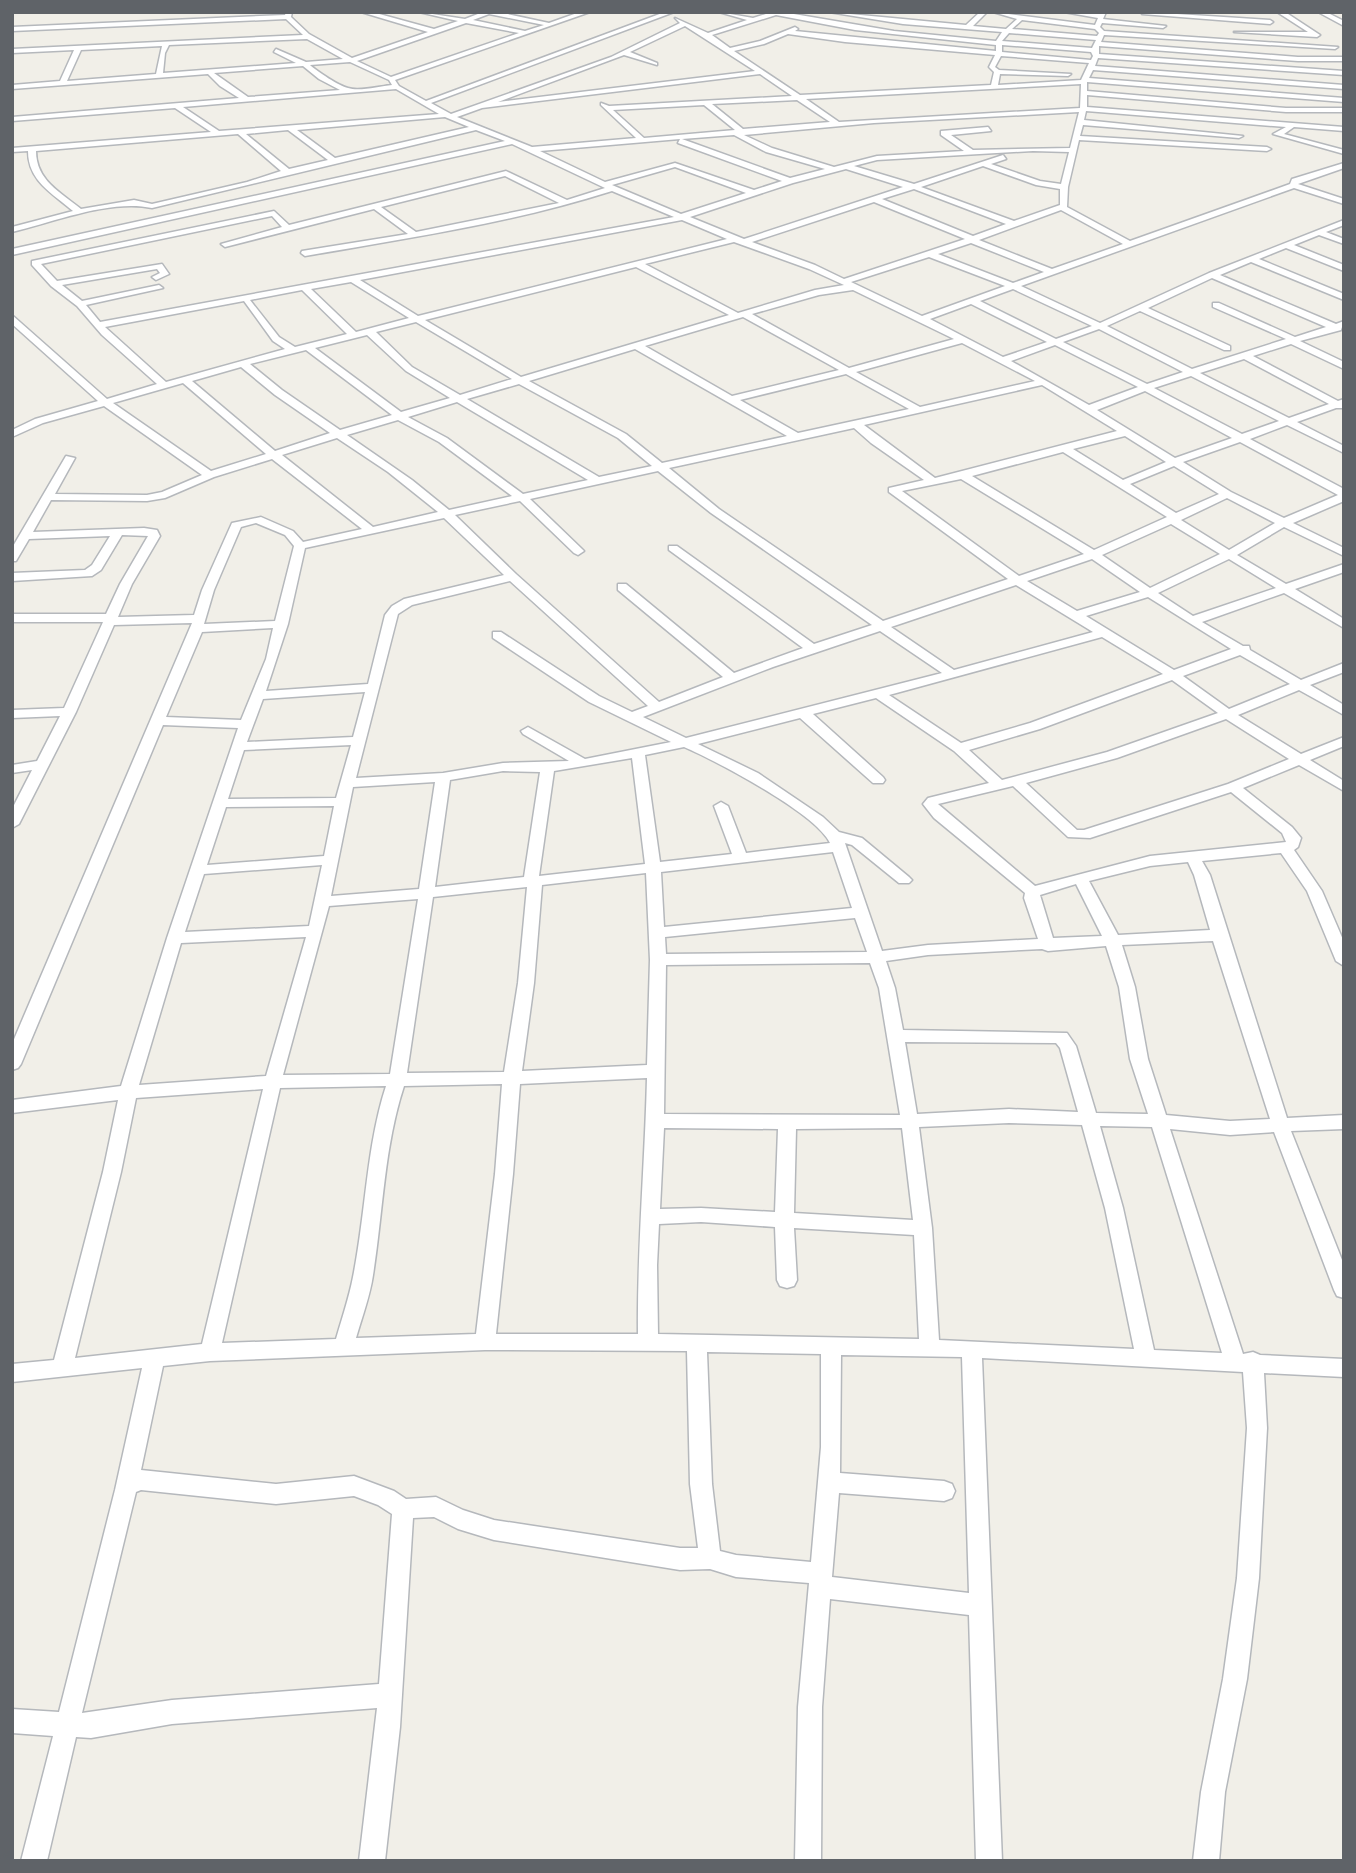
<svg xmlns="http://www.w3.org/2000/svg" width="1356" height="1873" viewBox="0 0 1356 1873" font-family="Inter,sans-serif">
<rect width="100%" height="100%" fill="#f1efe8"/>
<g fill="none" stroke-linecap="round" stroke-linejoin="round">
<!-- minor casing -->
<g stroke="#b5b8bc" stroke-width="3">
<path id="minor" d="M286 12H292L291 17 309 34 352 58 428 32 361 12H372L434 29 458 21 419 12 465 19 483 12H498L549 23 580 12H590L395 80 399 86 426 101 665 12H674L431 103 451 114 611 57 680 23 675 18 708 33 747 20 719 12 753 18 772 12H782L894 31 996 41 1002 32 903 24 829 12 966 25 980 12H987L973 26 1006 29 1017 19 993 12 1095 25 1098 18 1064 12H1106L1103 19 1166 26 1163 28 1102 23 1100 27 1104 31 1338 47 1335 49 1104 35 1101 42 1298 57H1344V61H1298L1099 46V54L1344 71V75L1098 58 1095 66 1344 85V89L1093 70 1089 78 1344 98V102L1087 82V91L1286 108H1344V112H1286L1087 95V107L1344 127V131L1294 127 1284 134 1344 150V154L1273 134 1286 127 1086 111 1084 120 1243 136 1239 138 1083 125 1080 136 1267 147 1271 149 1267 151 1079 140 1068 187 1067 207 1130 241 1290 184 1292 179 1344 163V168L1298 184 1344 199V204L1294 188 1021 286 1100 323 1209 273 1344 220V225L1326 232 1344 239V244L1319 235 1294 245 1344 265V271L1286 248 1259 259 1344 294V300L1251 262 1220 275 1336 324 1344 321 1341 330 1300 341 1344 362V369L1291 344 1253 356 1338 401 1344 399V408H1336L1297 422 1344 446V453L1287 425 1250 439 1344 489V501L1293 523 1344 548V556L1284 527 1237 555 1286 584 1344 564V572L1295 589 1344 619V628L1284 593 1202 622 1243 646H1249L1250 650 1301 680 1344 663V672L1310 685 1344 705V715L1299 690 1238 715 1301 754 1344 737V746L1310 760 1344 781V791L1299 765 1243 788 1292 827 1301 838 1298 847 1294 850 1322 891 1344 942V966L1336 961 1307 891 1281 853 1202 861 1210 875 1287 1118 1344 1115V1129L1291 1131 1344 1265V1298L1337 1296 1334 1290 1274 1132 1230 1135 1170 1129 1243 1354 1253 1352 1260 1355 1344 1359V1377L1264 1373 1267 1428 1259 1578 1247 1679 1225 1792 1219 1861H1193L1201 1792 1223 1679 1237 1578 1247 1428 1243 1372 982 1358 1002 1861H976L969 1615 830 1599 822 1707 821 1861H795L798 1707 809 1583 736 1577 710 1569 680 1570 494 1540 458 1529 434 1517 413 1518 400 1727 385 1861H359L377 1708 172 1724 91 1738 76 1737 47 1861H21L53 1736 12 1733V1709L59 1712 115 1490 142 1368 12 1382V1364L54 1360 103 1172 118 1100 12 1113V1100L121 1086 167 938 238 728 163 725 21 1064 18 1068 12 1070V1044L192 623 114 625 76 712 19 824 12 828V809L32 770 12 773V765L37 761 60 716 12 718V710L64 708 103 622H12V614H106L120 584 148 536 122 535 101 570 92 576 12 581V573L85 570 92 565 110 536 29 539 16 561H12V548L66 456 75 458 55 494 147 495 162 492 202 475 104 406 43 423 12 437V430L35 419 98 401 12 324V315L107 399 157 384 102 335 77 306 51 286 32 265V261L274 211 289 225 506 171 567 200 605 188 512 144 12 255V249L505 141 476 130 152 208C110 199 54 222 12 232V227L73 211C52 193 28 181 28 151L12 152V148L211 132 175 108 12 121V117L239 98 220 86 208 74 12 89V85L60 81 74 50 12 53V49L303 35 286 19 12 31V27L285 15ZM489 14 544 25 525 31 473 20ZM776 15 855 30 996 45V51L795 31 798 29 795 27 760 41 730 48 712 35ZM1022 20 1095 29 1099 33 1097 36 1012 29ZM466 23 519 33 391 77 357 61ZM685 26 755 71 498 102 624 55 657 65V63L630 52ZM1009 33 1096 40 1092 48 1002 41ZM788 34 845 42 995 55 989 67 994 72 991 85 800 95 734 51 764 44ZM307 39 343 59 306 62 276 49 274 52 296 63 163 73 165 53 169 45ZM1002 45 1091 52 1093 56 1091 60 1002 52ZM162 46 156 74 67 81 81 50ZM1001 56 1089 63 1081 80 998 85 1000 74 1068 76 1071 74 999 70 995 67ZM350 62 389 80 392 85C380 86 359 92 348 88 339 86 318 72 310 65ZM303 66 319 79 340 90 248 97 214 73ZM760 74 792 96 609 106 601 103V105L636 138 532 147 457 117 482 108ZM1081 84 1080 108 839 122 806 99ZM396 89 439 114 219 131 183 107ZM797 100 830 122 743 129 712 104ZM704 105 735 130 644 138 613 110ZM1079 112 1070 148 973 150 951 135 991 131 988 127 941 131V135L964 151 877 156 834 167 772 148 744 135 874 123ZM445 117 469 127 335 158 297 130ZM288 130 328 160 289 169 246 134ZM238 134 281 171 247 182 152 204 134 200 81 209C60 192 36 180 36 151ZM734 135 766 152 825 169 790 178 682 139ZM680 139 678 143 782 181 754 190 675 163 605 182 540 151ZM1033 151 1069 152 1061 184 1040 181 991 164 1006 159 1003 155 914 184 854 166 877 160ZM983 166 1036 185 1060 189V205L1014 221 921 187ZM675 167 746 193 681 214 612 185ZM846 169 903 187 744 239 690 217 793 183ZM505 176 559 203 416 232 381 207ZM914 189 1006 224 973 236 882 199ZM612 191 674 217 100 322 86 305 163 288 159 285 82 301 62 285 157 269 160 273 152 277 156 280 169 274 162 264 57 281 41 264 272 216 282 227 221 244 225 247 374 209 408 234 302 251 301 253 305 256C408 238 512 223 612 191ZM874 202 965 239 844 279 815 265 752 242ZM1061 210 1123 244 1052 269 979 240ZM682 220 727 239 418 316 360 280ZM734 242 809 269 844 285 815 290 738 313 645 264ZM971 243 1044 272 1013 283 938 254ZM929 257 1005 286 922 316 851 282ZM636 267 729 315 521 377 425 320ZM1212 278 1326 327 1295 337 1219 303H1213V307L1286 339 1192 369 1107 326 1140 311 1224 350H1230V346L1148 308ZM351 282 409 318 356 332 311 289ZM1013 289 1092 326 1056 339 980 301ZM302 290 347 334 295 347 279 337 250 300ZM853 290 954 339 849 368 752 314 819 295ZM244 301 273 341 285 349 166 382 105 327ZM971 304 1047 342 1003 357 930 319ZM743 317 839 370 732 396 645 346ZM416 322 512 379 460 395 412 367 376 332ZM1099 329 1183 372 1147 384 1063 342ZM367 335 406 371 450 398 401 412 315 348ZM962 343 1035 381 920 407 856 372ZM1055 345 1138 387 1089 405 1011 361ZM635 349 787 436 662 463 626 434 529 381ZM306 350 392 415 340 430 282 390 250 364ZM1244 359 1329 404 1289 418 1200 373ZM241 367 275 395 330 433 275 451 192 381ZM846 374 909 409 798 433 740 400ZM1191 376 1279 421 1242 434 1154 388ZM183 383 266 454 211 471 113 403ZM519 384 618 438 652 466 599 477 467 399ZM1042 385 1117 431 935 478 864 425ZM1145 391 1232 438 1175 458 1097 410ZM457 402 588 480 523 494 447 438 408 417ZM398 420 439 442 512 496 449 510 412 480 347 435ZM854 428 871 443 924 480 889 488V492L1008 579 883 621 719 509 669 468ZM1125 436 1166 462 1123 480 1073 449ZM337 438 388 472 438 512 373 527 282 455ZM1240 442 1338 495 1284 518 1231 492 1183 462ZM1063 452 1167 517 1094 550 972 476ZM272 459 362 529 303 542 293 531 261 517 232 523 202 590 194 615 118 617 132 584 160 536 157 530 144 528 33 532 51 500 147 501 165 498 214 477ZM1174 466 1219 494 1176 513 1130 484ZM658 471 711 513 872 625 814 644 677 546H669V550L803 648 734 673 626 584H618V590L723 677 659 702 516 574 455 515 520 501 574 553 578 555 584 551 582 549 530 499ZM961 479 1084 554 1019 576 902 491ZM1227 498 1275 523 1229 550 1181 520ZM444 518 504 575 404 599 392 606 385 615 368 684 266 691 288 624 305 548ZM256 523 285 535 294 546 275 621 204 624 214 590 241 527ZM1171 524 1220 554 1150 588 1102 555ZM1092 559 1140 592 1077 611 1027 581ZM1229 559 1276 588 1193 616 1158 593ZM510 581 648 706 632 712 599 696 501 632H493V638L589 702 671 742 585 759 528 727 521 731 523 734 569 761 503 763 443 773 356 778 398 614 412 605ZM1016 585 1093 632 954 670 891 627ZM1148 597 1231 649 1174 670 1086 616ZM273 628 266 659 241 720 166 717 202 632ZM880 631 942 673 686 738 643 717 773 667ZM1102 637 1163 674 1030 723 961 743 889 695ZM1240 655 1290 684 1229 709 1183 676ZM1172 680 1218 713 1107 752 1002 780 969 750 1040 729ZM365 692 353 737 247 742 263 699ZM876 698 954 751 989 783 928 798 923 804 934 818 1025 893 1024 898 1038 939 928 945 882 951 845 843 852 845 899 883H909L912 880 909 877 862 838 839 832 823 817 758 773 698 744 800 718 873 783H883L885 780 883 777 813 714ZM1226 719 1289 759 1228 784 1084 830H1077L1026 783 1117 758ZM351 745 336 798 228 799 244 750ZM684 747C716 761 816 813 830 843L746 853 728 806 721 802 714 806 732 854 660 862 645 755ZM632 758 645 864 539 876 554 771ZM503 771 540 772 524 877 435 887 450 780ZM435 782 419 889 331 896 353 787ZM1013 786 1068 837 1090 838 1231 792 1282 833 1286 842 1150 856 1035 886 938 804ZM334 806 324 856 207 865 226 807ZM833 852 852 908 664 927 661 872ZM1188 862 1194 875 1210 930 1118 935 1089 881 1150 866ZM322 865 309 926 185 932 204 874ZM646 873 650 960 647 1065 522 1071 534 983 542 885ZM1076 884 1102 936 1053 938 1040 895ZM527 887 518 983 504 1072 407 1073 433 897ZM418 899 390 1074 283 1075 329 906ZM855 918 867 952 666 954 665 937ZM306 937 266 1076 139 1085 181 943ZM1213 941 1270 1119 1230 1121 1166 1115 1148 1059 1135 987 1122 945ZM1106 946 1119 987 1130 1059 1148 1114 1096 1113 1076 1046 1067 1033 903 1030 895 988 886 961 928 955 1042 949 1048 951ZM870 963 879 988 900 1115 664 1114 666 965ZM905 1042 1056 1043 1060 1048 1078 1112 1009 1109 917 1114ZM647 1078C645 1163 637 1248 638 1334H496L513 1174 520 1084ZM502 1084 495 1174 476 1334 356 1338C362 1317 370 1296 373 1275 383 1212 384 1147 404 1086ZM386 1086C366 1148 366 1213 353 1277 349 1298 342 1318 336 1339L222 1343 280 1088ZM263 1089 202 1344 75 1358 121 1172 136 1098ZM1009 1123 1082 1125 1105 1208 1134 1349 939 1340 932 1228 919 1127ZM1100 1126 1152 1127 1222 1353 1154 1350 1123 1208ZM664 1128 778 1129 775 1212 701 1208 660 1209ZM902 1128 913 1220 794 1213 796 1129ZM701 1222 775 1227 777 1280 780 1286 787 1288 794 1286 797 1280 794 1228 914 1235 919 1339 658 1334 657 1265 659 1224ZM485 1350 687 1351 690 1484 698 1548H680L494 1520 463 1510 436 1497 406 1499 394 1491 354 1476 276 1484 141 1470 163 1366 210 1361ZM707 1352 821 1354V1447L811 1562 736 1555 720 1551 712 1484ZM841 1355 962 1357 969 1593 832 1577 839 1493 944 1501 952 1498 955 1491 952 1484 944 1481 840 1473ZM141 1490 276 1504 354 1496 378 1505 392 1514 379 1684 172 1700 82 1713 136 1492Z
M1146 12 1270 20 1273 22 1270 24 1142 14Z
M1277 12H1285L1320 35 1317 37 1234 32H1308Z
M1318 12H1326L1344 21V26Z"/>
</g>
<!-- minor -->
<use href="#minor" fill="#fff" fill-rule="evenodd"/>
</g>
<!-- border -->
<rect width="1356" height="1873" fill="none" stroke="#5f6368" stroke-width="28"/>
</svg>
